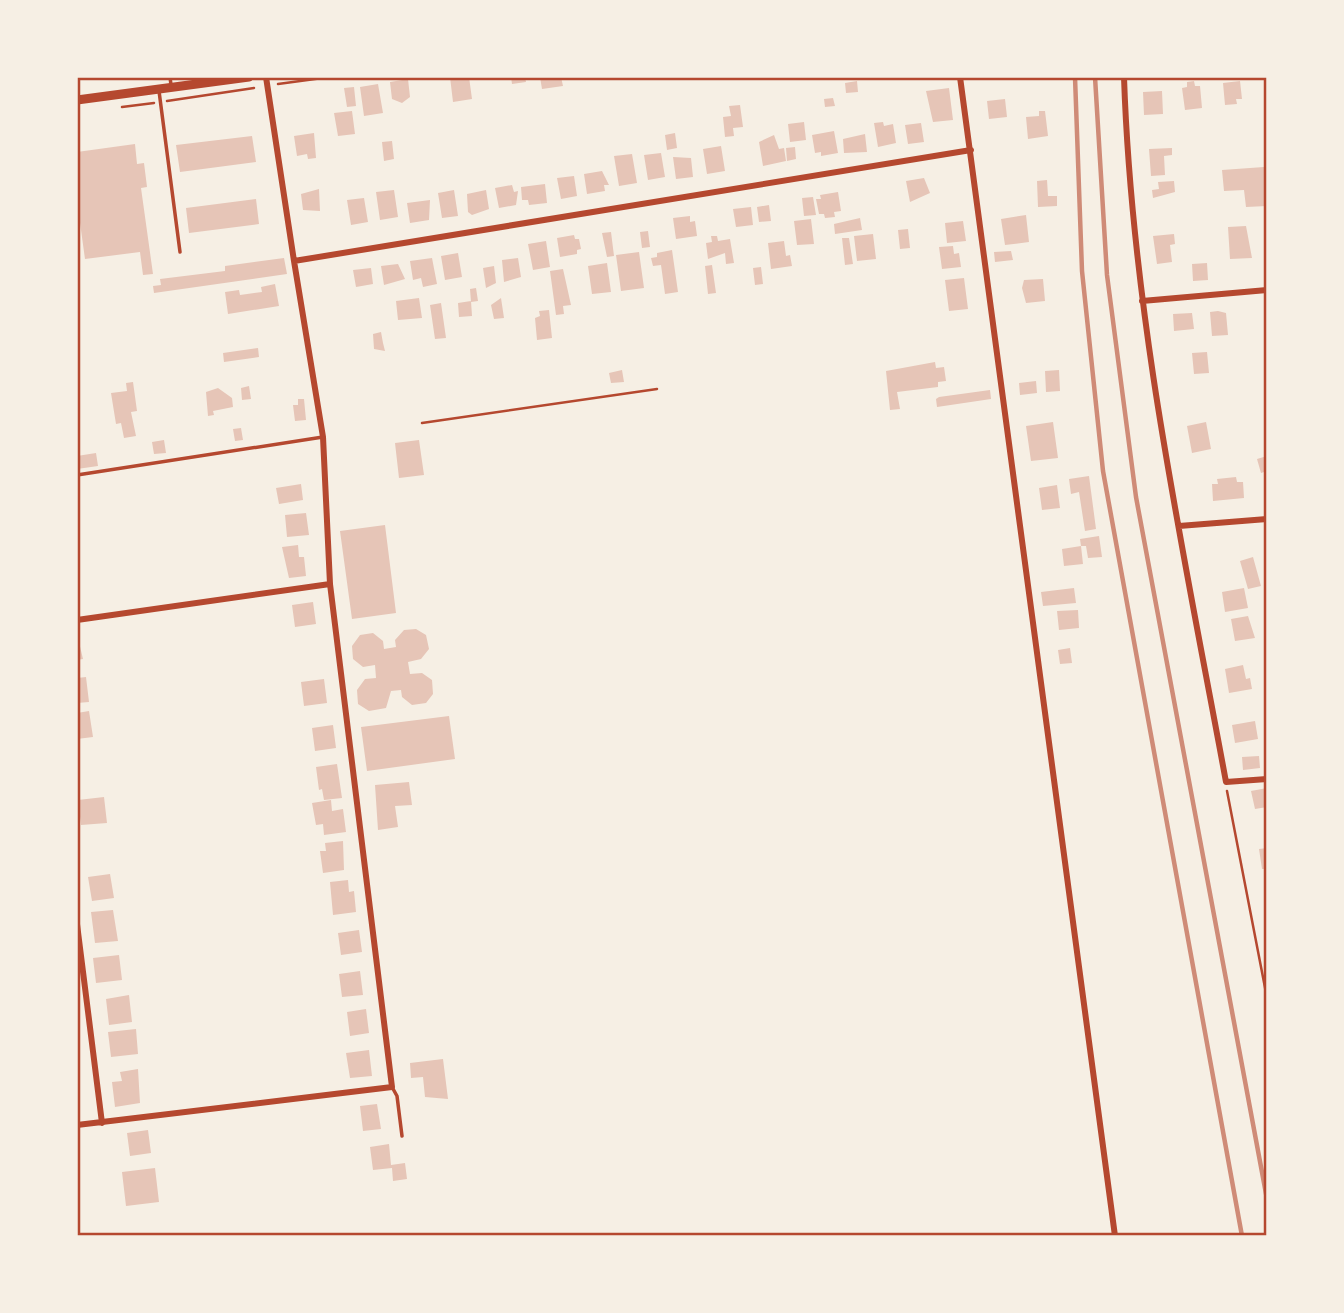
<svg xmlns="http://www.w3.org/2000/svg" width="1344" height="1313" viewBox="0 0 1344 1313" font-family="Mulish,sans-serif">
<rect width="100%" height="100%" fill="#f6efe4"/>
<!-- building -->
<path fill="#e6c5b7" d="M450 77H469L472 99 453 102Z
M511 77H525L526 82 512 84Z
M540 77H561L563 86 542 89Z
M408 79 410 97 402 103 392 99 390 82Z
M857 81 858 92 846 93 845 83Z
M1194 81 1195 86H1200L1202 108 1185 110 1182 88 1187 87V82Z
M1240 81 1242 99H1236L1237 104 1225 105 1223 83Z
M378 84 383 113 364 116 360 87Z
M354 87 356 106 347 107 344 88Z
M949 88 953 120 933 122 926 91Z
M1162 91 1163 114 1144 115 1143 92Z
M833 98 835 106 825 107 824 99Z
M1005 99 1007 117 989 119 987 101Z
M740 105 743 127 733 128 734 136 725 137 723 117 731 116 729 106Z
M352 111 355 134 338 136 334 113Z
M1039 111H1045L1048 136 1028 139 1026 117 1039 116Z
M804 122 806 140 790 142 788 124Z
M883 122 884 126 893 124 896 143 878 147 874 123Z
M921 123 924 142 908 144 905 125Z
M834 131 838 153 821 156V152L815 153 812 135Z
M314 133 316 158 308 159 307 154 297 156 294 136Z
M675 133 677 148 667 150 665 135Z
M865 134 867 152 844 153 843 139Z
M774 135 779 149 784 148 786 161 763 166 759 142Z
M252 136 256 162 180 172 176 145Z
M392 141 394 159 384 161 382 142Z
M135 144 137 164 144 163 147 187 141 188 153 274 143 275 140 252 85 259 77 201V152Z
M721 146 725 171 707 174 703 149Z
M795 147 796 159 787 161 786 148Z
M1172 148V155L1164 156 1165 175 1151 176 1149 149Z
M661 153 665 177 648 180 644 155Z
M632 154 637 183 619 186 614 156Z
M673 157 691 158 693 177 676 179Z
M1264 167 1267 206 1246 207 1244 190 1224 191 1222 170Z
M602 171 609 185H604L605 191 587 194 584 174Z
M574 176 577 196 561 199 557 178Z
M924 178 930 193 910 202 906 181Z
M1047 180 1048 196H1057V206L1038 207 1037 181Z
M1174 181 1175 192 1153 198 1152 190 1159 189 1158 182Z
M545 184 547 203 529 205 528 200H522L521 187Z
M512 185 514 192 518 191 516 205 499 208 495 188Z
M319 189 320 211 303 210 301 194Z
M394 190 398 217 380 220 376 192Z
M454 190 458 216 442 218 438 193Z
M486 190 489 209 472 215 468 212 467 194Z
M838 192 841 211 834 212 835 217 825 218 824 214H819L816 199H821L820 195Z
M813 197 816 215 804 216 802 198Z
M364 198 368 222 351 225 347 200Z
M256 199 259 224 189 233 186 208Z
M430 200 429 220 410 223 407 203Z
M769 205 771 221 759 222 757 207Z
M751 207 753 225 736 227 733 209Z
M1026 215 1029 242 1005 245 1001 219Z
M690 216V222L695 221 697 236 676 239 673 218Z
M860 218 862 230 835 234 834 224Z
M811 219 814 244 797 245 794 221Z
M963 221 966 241 947 243 945 223Z
M1246 226 1252 258 1230 259 1228 227Z
M908 229 910 248 900 249 898 230Z
M648 231 650 247 642 248 640 232Z
M611 232 614 256 607 257 602 233Z
M873 234 876 259 857 261 854 236Z
M1174 234 1175 244 1170 245 1172 262 1157 264 1153 236Z
M574 235 575 239H579L581 249 577 250V254L560 257 557 238Z
M711 236H717L718 241 730 239 734 263 726 264 725 253 708 259 706 243 712 242Z
M842 238H849L853 264 845 265Z
M546 241 550 267 533 270 528 244Z
M784 241 786 256 790 255 792 266 771 269 768 243Z
M953 246 954 254 959 253 961 267 942 269 939 247Z
M672 250 678 292 665 294 661 265 653 266 651 258 657 257V253Z
M1011 251 1013 260 995 262 994 252Z
M639 252 644 288 621 291 616 255Z
M458 253 462 277 445 280 441 256Z
M284 258 287 274 154 293 153 286 161 285 160 279 225 271V266Z
M432 258 437 284 423 287 421 278 413 280 410 261Z
M518 258 521 277 504 282 502 260Z
M607 263 611 292 592 294 588 266Z
M1207 263 1208 280 1193 281 1192 264Z
M398 264 405 279 384 285 381 266Z
M712 265 716 293 708 294 705 266Z
M494 266 496 283 486 288 483 268Z
M761 267 763 284 755 285 753 268Z
M371 268 373 284 356 287 353 270Z
M563 269 571 305 563 306 564 314 556 315 550 271Z
M964 278 968 309 949 311 945 280Z
M1043 279 1045 301 1026 303 1022 288 1024 280Z
M275 284 279 306 228 314 225 292 239 290 240 295 262 292 261 287Z
M476 288 478 301 471 302 470 289Z
M419 298 422 318 398 320 396 301Z
M501 298 504 318 494 319 491 305Z
M471 301 472 316 459 317 458 303Z
M441 303 446 338 435 339 430 305Z
M549 310 552 338 537 340 535 318 540 316 539 311Z
M1218 311 1226 313 1228 335 1212 336 1210 312Z
M1192 313 1194 329 1174 331 1173 314Z
M381 332 383 343 385 351 374 349 373 334Z
M258 348 259 357 224 362 223 353Z
M1207 352 1209 373 1194 374 1192 353Z
M935 362 936 368 944 367 946 381 938 382V387L897 392 900 409 890 410 886 371Z
M622 370 624 382 611 383 609 373Z
M1059 370 1060 391 1046 392 1045 371Z
M1036 381 1037 393 1020 395 1019 383Z
M133 382 137 411 131 412 136 436 124 438 121 423 116 424 111 393 127 391 126 383Z
M249 386 251 399 242 400 241 388Z
M218 388 232 398 233 407 213 411 214 415 208 416 206 392Z
M990 390 991 399 937 407 936 399 939 397Z
M298 399H304L306 420 295 421 293 405H298Z
M1053 422 1058 458 1031 461 1026 426Z
M1206 422 1211 449 1192 453 1187 426Z
M241 428 243 440 235 441 233 429Z
M164 440 166 453 154 454 152 442Z
M419 440 424 475 399 478 395 443Z
M96 453 98 466 77 469V456Z
M1267 456V471L1261 473 1257 459Z
M1089 476 1096 529 1085 531 1079 492 1071 494 1069 479Z
M1236 477 1237 482H1243L1244 498 1213 501 1212 484H1218L1217 479Z
M301 484 303 500 279 504 276 488Z
M1057 485 1060 508 1042 510 1039 488Z
M306 513 309 535 287 537 285 515Z
M385 525 396 613 352 619 340 531Z
M1099 536 1102 557 1088 558 1086 546H1081L1083 564 1064 566 1062 549 1081 546 1080 539Z
M298 545 299 557H304L306 576 289 578 282 547Z
M1253 557 1261 586 1248 589 1240 561Z
M1074 588 1076 603 1043 606 1041 592Z
M1244 588 1248 608 1225 612 1222 592Z
M313 602 316 624 295 627 292 605Z
M1078 610 1079 628 1059 630 1057 611Z
M1248 616 1255 638 1235 641 1231 619Z
M416 629 426 635 429 649 421 659 408 662 410 674 422 673 432 680 433 694 426 703 412 705 402 697 401 690 391 691 386 708 369 711 358 704 357 690 365 679 376 678 375 665 363 667 353 659 352 646 360 635 373 633 383 641 384 649 396 647 395 640 404 630Z
M77 634 83 659 77 660Z
M1070 648 1072 663 1060 664 1058 650Z
M1243 665 1246 679 1250 678 1252 689 1229 693 1225 669Z
M86 677 89 702 77 703V678Z
M324 679 327 703 304 706 301 682Z
M89 711 93 737 77 739V713Z
M449 716 455 759 367 771 361 727Z
M1255 721 1258 739 1235 743 1232 725Z
M333 725 336 748 315 751 312 728Z
M1259 756 1260 768 1243 770 1242 757Z
M337 764 342 798 324 800 322 789 319 790 316 767Z
M409 782 412 805 395 806 398 827 378 830 375 785Z
M1267 788V807L1255 809 1251 791Z
M104 797 107 823 81 825 78 800Z
M331 800 332 811 343 809 346 832 324 835 323 824 316 825 312 803Z
M343 841 344 870 323 873 320 851H326L325 843Z
M1267 848V869H1262L1259 849Z
M110 874 114 898 92 901 88 877Z
M348 880 349 892 354 891 356 912 333 915 330 882Z
M113 910 118 941 95 943 91 912Z
M359 930 362 952 341 955 338 933Z
M119 955 122 980 96 983 93 958Z
M360 971 363 995 342 997 339 974Z
M129 995 132 1022 109 1025 106 999Z
M366 1009 369 1033 350 1036 347 1012Z
M136 1029 138 1054 111 1057 108 1032Z
M369 1050 372 1076 350 1078 346 1053Z
M443 1059 448 1099 425 1097 423 1077 411 1078 410 1063Z
M138 1069 140 1103 115 1107 112 1082 122 1081 120 1072Z
M377 1104 381 1129 363 1131 360 1106Z
M148 1130 151 1153 130 1156 127 1133Z
M389 1144 391 1165 405 1163 407 1179 393 1181 392 1168 373 1170 370 1147Z
M155 1168 159 1202 126 1206 122 1172Z"/>
<g fill="none" stroke-linecap="round" stroke-linejoin="round">
<!-- path -->
<path stroke="#b5482f" stroke-width="2.5" d="M278 84 330 77
M167 101 254 88
M122 107 154 103
M422 423 657 389
M1227 791 1267 998"/>
<!-- service -->
<path stroke="#b5482f" stroke-width="3.5" d="M170 77 171 85
M159 91 180 252
M77 475 323 437
M392 1087 397 1096 402 1136"/>
<!-- minor -->
<path stroke="#b5482f" stroke-width="6" d="M266 77 294 261 971 150
M960 77 1115 1236
M1124 77C1132 315 1183 549 1226 782L1267 779
M1142 301 1267 290
M1179 526 1267 519
M77 620 330 584
M77 924 102 1123
M77 1125 392 1087 330 584 323 437 294 261"/>
<!-- secondary -->
<path stroke="#b5482f" stroke-width="9" d="M77 100 249 77"/>
<!-- rail -->
<path stroke="#cf8b77" stroke-width="4.5" d="M1075 77 1082 271 1103 471 1242 1236
M1095 77 1107 275 1136 497 1267 1199"/>
</g>
<!-- border -->
<rect width="1344" height="1313" fill="none" stroke="#f6efe4" stroke-width="158"/>
<rect x="79" y="79" width="1186" height="1155" fill="none" stroke="#b5482f" stroke-width="2.5"/>
</svg>
